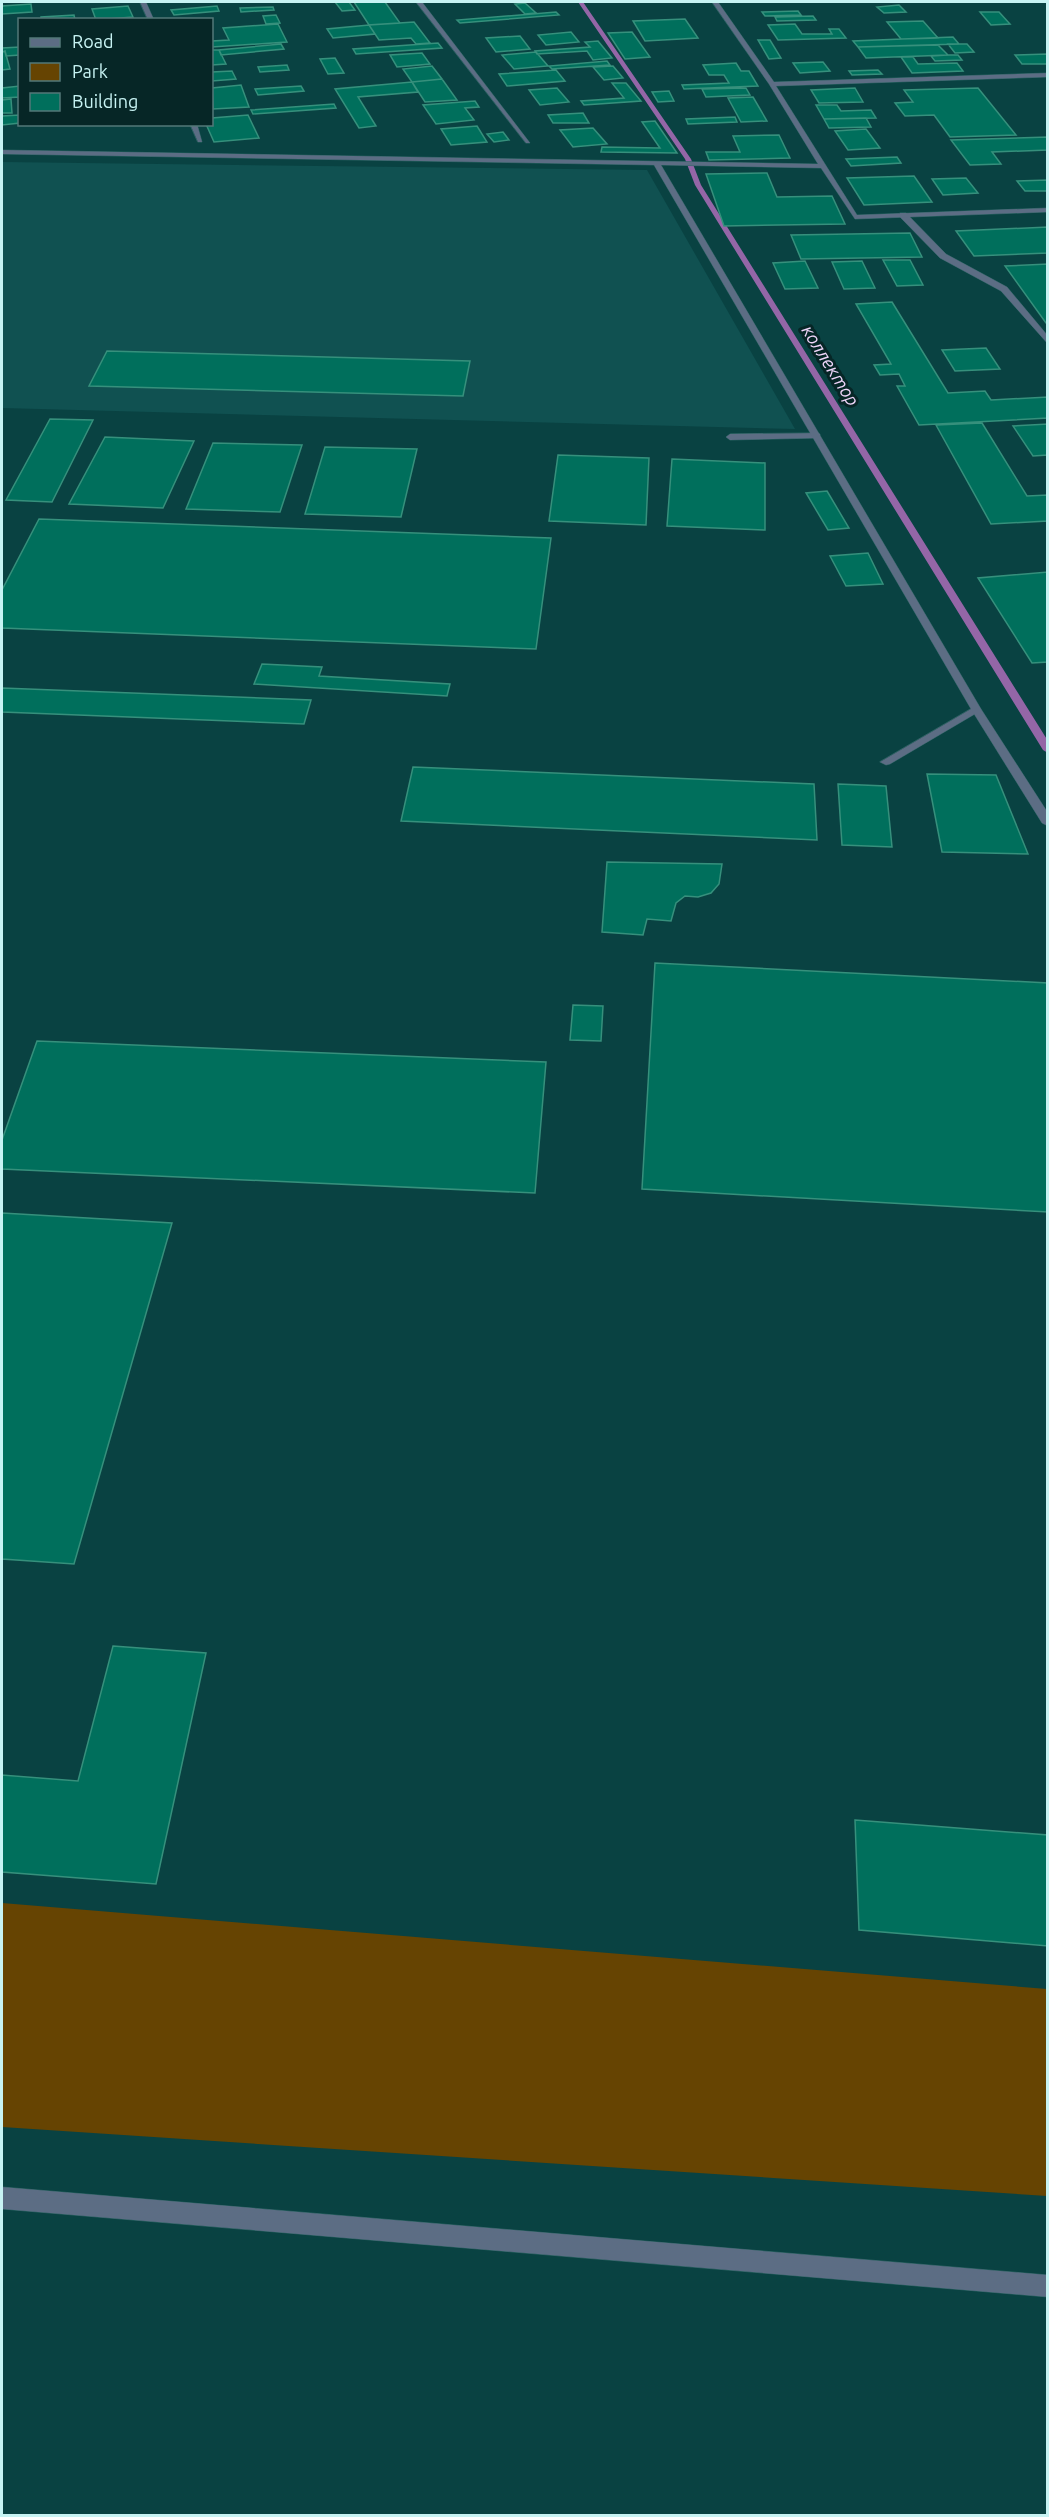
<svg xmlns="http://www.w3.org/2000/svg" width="1049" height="2517" viewBox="0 0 1049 2517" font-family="Ubuntu,sans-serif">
<rect width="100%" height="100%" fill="#094242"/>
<!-- built -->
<path fill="#105151" d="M2 162 647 170 795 429 2 408Z"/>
<!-- green -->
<path fill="#664402" d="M2 1903 1047 1989V2196L2 2127Z"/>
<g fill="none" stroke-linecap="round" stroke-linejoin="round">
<!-- stream -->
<path fill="#9466a7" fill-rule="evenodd" d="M578 2H583L691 159 701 185 1048 741V753L1043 750 695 185 685 159Z"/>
</g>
<!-- building -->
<path fill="#006f5c" stroke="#36907c" stroke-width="1.5" d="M335 2H349L355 10 342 11Z
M354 2H385L400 23 369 25Z
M525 3 536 13 525 14 515 4Z
M31 4 32 12 2 14V6Z
M899 5 906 12 884 13 877 7Z
M128 6 133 17 96 20 92 9Z
M217 6 219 11 174 15 171 10Z
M273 7 274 10 241 12 240 8Z
M798 11 801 15 765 16 762 12Z
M556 12 559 15 460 23 457 20Z
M980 12H999L1010 24 991 25Z
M74 15 75 20H41V17Z
M276 15 280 23 266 24 263 16Z
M813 16 816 20 777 21 775 17Z
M685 19 698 38 645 41 633 21Z
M923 21 938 38 901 39 887 22Z
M414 22 430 43 416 44 411 38 379 40 369 25Z
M278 24 287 42 212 47V41L229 40 223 28Z
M795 24 802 34H832L829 29H839L846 38 778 40 768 25Z
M369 25 375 34 333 38 327 29Z
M571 32 579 42 546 45 538 35Z
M632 32 650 57 625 59 608 33Z
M520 36 530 49 496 52 486 38Z
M953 37 959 44 858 47 853 41Z
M758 40H770L781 58 769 59Z
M598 41 612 58 593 60 587 51 537 54 535 51 590 47 585 42Z
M438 43 442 48 356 54 353 49Z
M281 44 284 49 221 55 219 50Z
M948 44H967L974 52 955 53Z
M938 45 948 55 866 58 858 47Z
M20 47V55L6 56 5 51 2 52V48Z
M212 50H219L226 64 212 65Z
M5 51 10 69 2 70V52Z
M536 52 548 66 514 69 502 55Z
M422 53 430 64 397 67 390 55Z
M1047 54 1048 64H1022L1015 55Z
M948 55H958L962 60 935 61 931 56Z
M901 57H913L918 64 957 63 963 71 912 73Z
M335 58 344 73 328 74 320 59Z
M607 61 610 65 552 69 549 66Z
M823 62 830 71 800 73 793 63Z
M736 63 741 71H749L758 86 684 89 682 85 729 83 724 75H709L703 65Z
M287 65 289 70 260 72 258 67Z
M432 66 442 79 412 82 403 69Z
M613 66 623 78 604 80 593 67Z
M556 70 565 81 507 86 499 74Z
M878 70 882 74 852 75 849 71Z
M232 71 236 79 212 81V72Z
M442 79 457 100 425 102 412 82Z
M412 82 418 92 358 97 376 126 359 128 335 89Z
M612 83H626L641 101 584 105 581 101 624 98Z
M241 85 249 107 213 109 212 88Z
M20 86V97L2 98V88Z
M301 86 304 91 258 95 255 89Z
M557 88 569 102 540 105 529 90Z
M746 88 750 95 706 97 702 89Z
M855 88 863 102 819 103 811 90Z
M978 88 1016 135 950 137 934 115 905 116 895 103 913 102 904 90Z
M669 91 674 101 658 102 652 92Z
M753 97 767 121 741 122 728 98Z
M11 99 12 113H2V100Z
M475 101 479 107 465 108 474 120 436 124 423 105Z
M334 104 336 108 253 114 251 110Z
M816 105H837L841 111 871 110 876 118 824 119Z
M583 113 589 123H553L548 115Z
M20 115V123L2 125V116Z
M248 115 259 138 214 142 206 124H212V118Z
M735 117 737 122 688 124 686 119Z
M866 118 871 127 829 128 824 119Z
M655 121 677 153 601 152 602 147 660 148 642 122Z
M477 126 487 142 451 145 441 129Z
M593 128 607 144 573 147 560 130Z
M866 129 880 148 848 150 835 131Z
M503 132 509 140 494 142 487 134Z
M779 135 790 158 709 160 706 152H740L733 136Z
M1048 137V150L992 152 1001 164 970 165 951 140Z
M897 157 901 163 851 166 846 159Z
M767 173 777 197 832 196 845 224 724 226 706 174Z
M914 176 932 202 864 205 847 178Z
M966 178 978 193 943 195 932 179Z
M1048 180V191H1025L1017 181Z
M1048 227V253L974 256 956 231Z
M910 233 922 257 801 259 791 235Z
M883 260H910L923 285 897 286Z
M805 261 818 288 785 289 773 263Z
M862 261 875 288 844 289 832 262Z
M1048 264V323H1046L1005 266Z
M892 302 948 393 985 391 991 400 1048 397V418L919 425 897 386H905L899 374 880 375 874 365 891 364 856 304Z
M986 348 1000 369 955 371 942 350Z
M107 351 470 361 463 396 89 386Z
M50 419 93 420 52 502 6 500Z
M982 423 1027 496 1048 495V521L991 524 936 425Z
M1048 424V455L1033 456 1013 426Z
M105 437 194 441 163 508 69 504Z
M213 443 302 445 280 512 186 509Z
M325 447 417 449 401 517 305 514Z
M558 455 649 458 646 525 549 521Z
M672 459 765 463V530L667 526Z
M827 491 849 528 828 530 806 493Z
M39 519 551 538 536 649 2 628V590Z
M868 553 883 584 846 586 830 556Z
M1048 572V662L1032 663 978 578Z
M262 664 322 667 319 676 450 684 447 696 254 684Z
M2 688 311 700 304 724 2 712Z
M413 767 814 784 817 840 401 821Z
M927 774 996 775 1028 854 942 852Z
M838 784 886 786 892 847 842 845Z
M607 862 722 864 719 884 711 893 698 897 685 896 676 903 671 921 647 919 643 935 602 932Z
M655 963 1048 983V1212L642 1189Z
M573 1005 603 1006 601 1041 570 1040Z
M37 1041 546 1062 535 1193 2 1169V1140Z
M2 1213 172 1223 74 1564 2 1559Z
M113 1646 206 1653 156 1884 2 1872V1775L78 1781Z
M855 1820 1048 1835V1946L859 1930Z"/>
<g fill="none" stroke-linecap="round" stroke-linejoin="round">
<!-- service casing -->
<g stroke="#2b6262" stroke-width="1">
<path id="service" d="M900 213H906L946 254 1007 287 1048 336V344L1001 291 940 258 900 217Z
M817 433 820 434V438L730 440 726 437 730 434Z
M976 706 981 709 980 711 890 764 886 765 880 762Z"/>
</g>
<!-- minor casing -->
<g stroke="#2b6262" stroke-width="1">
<path id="minor" d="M140 2H146L154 20H148Z
M416 2H422L530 143H526Z
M712 2H718L774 82 1048 73V77L776 86 857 215 1048 208V212L855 219 821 168 661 165 981 709 1048 813V826L1042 823 971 709 654 165 2 154V150L818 164 769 84Z
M190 124H197L202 142H198Z
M2 2187 1048 2275V2297L2 2209Z"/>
</g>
<!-- service -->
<use href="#service" fill="#5c6d84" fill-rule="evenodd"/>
<!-- minor -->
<use href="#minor" fill="#5c6d84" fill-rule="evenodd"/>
</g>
<g text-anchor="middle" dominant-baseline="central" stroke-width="6" stroke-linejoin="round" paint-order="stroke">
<!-- far-water labels -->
<g font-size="18" font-style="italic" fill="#efd6fa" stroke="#062626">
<text transform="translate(831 365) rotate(58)">коллектор</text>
</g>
</g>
<!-- border -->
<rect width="1049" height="2517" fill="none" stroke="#c7f3f3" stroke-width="6"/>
<!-- legend -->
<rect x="18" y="18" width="195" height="108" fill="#062626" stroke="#537878" stroke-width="1.5"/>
<rect x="30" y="38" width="30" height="9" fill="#5c6d84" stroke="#537878" stroke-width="1.5"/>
<text x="72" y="48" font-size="18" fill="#c7f3f3">Road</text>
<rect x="30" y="63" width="30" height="18" fill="#664402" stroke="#537878" stroke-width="1.5"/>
<text x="72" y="78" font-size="18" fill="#c7f3f3">Park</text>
<rect x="30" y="93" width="30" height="18" fill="#006f5c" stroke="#537878" stroke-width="1.5"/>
<text x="72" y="108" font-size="18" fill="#c7f3f3">Building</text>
</svg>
